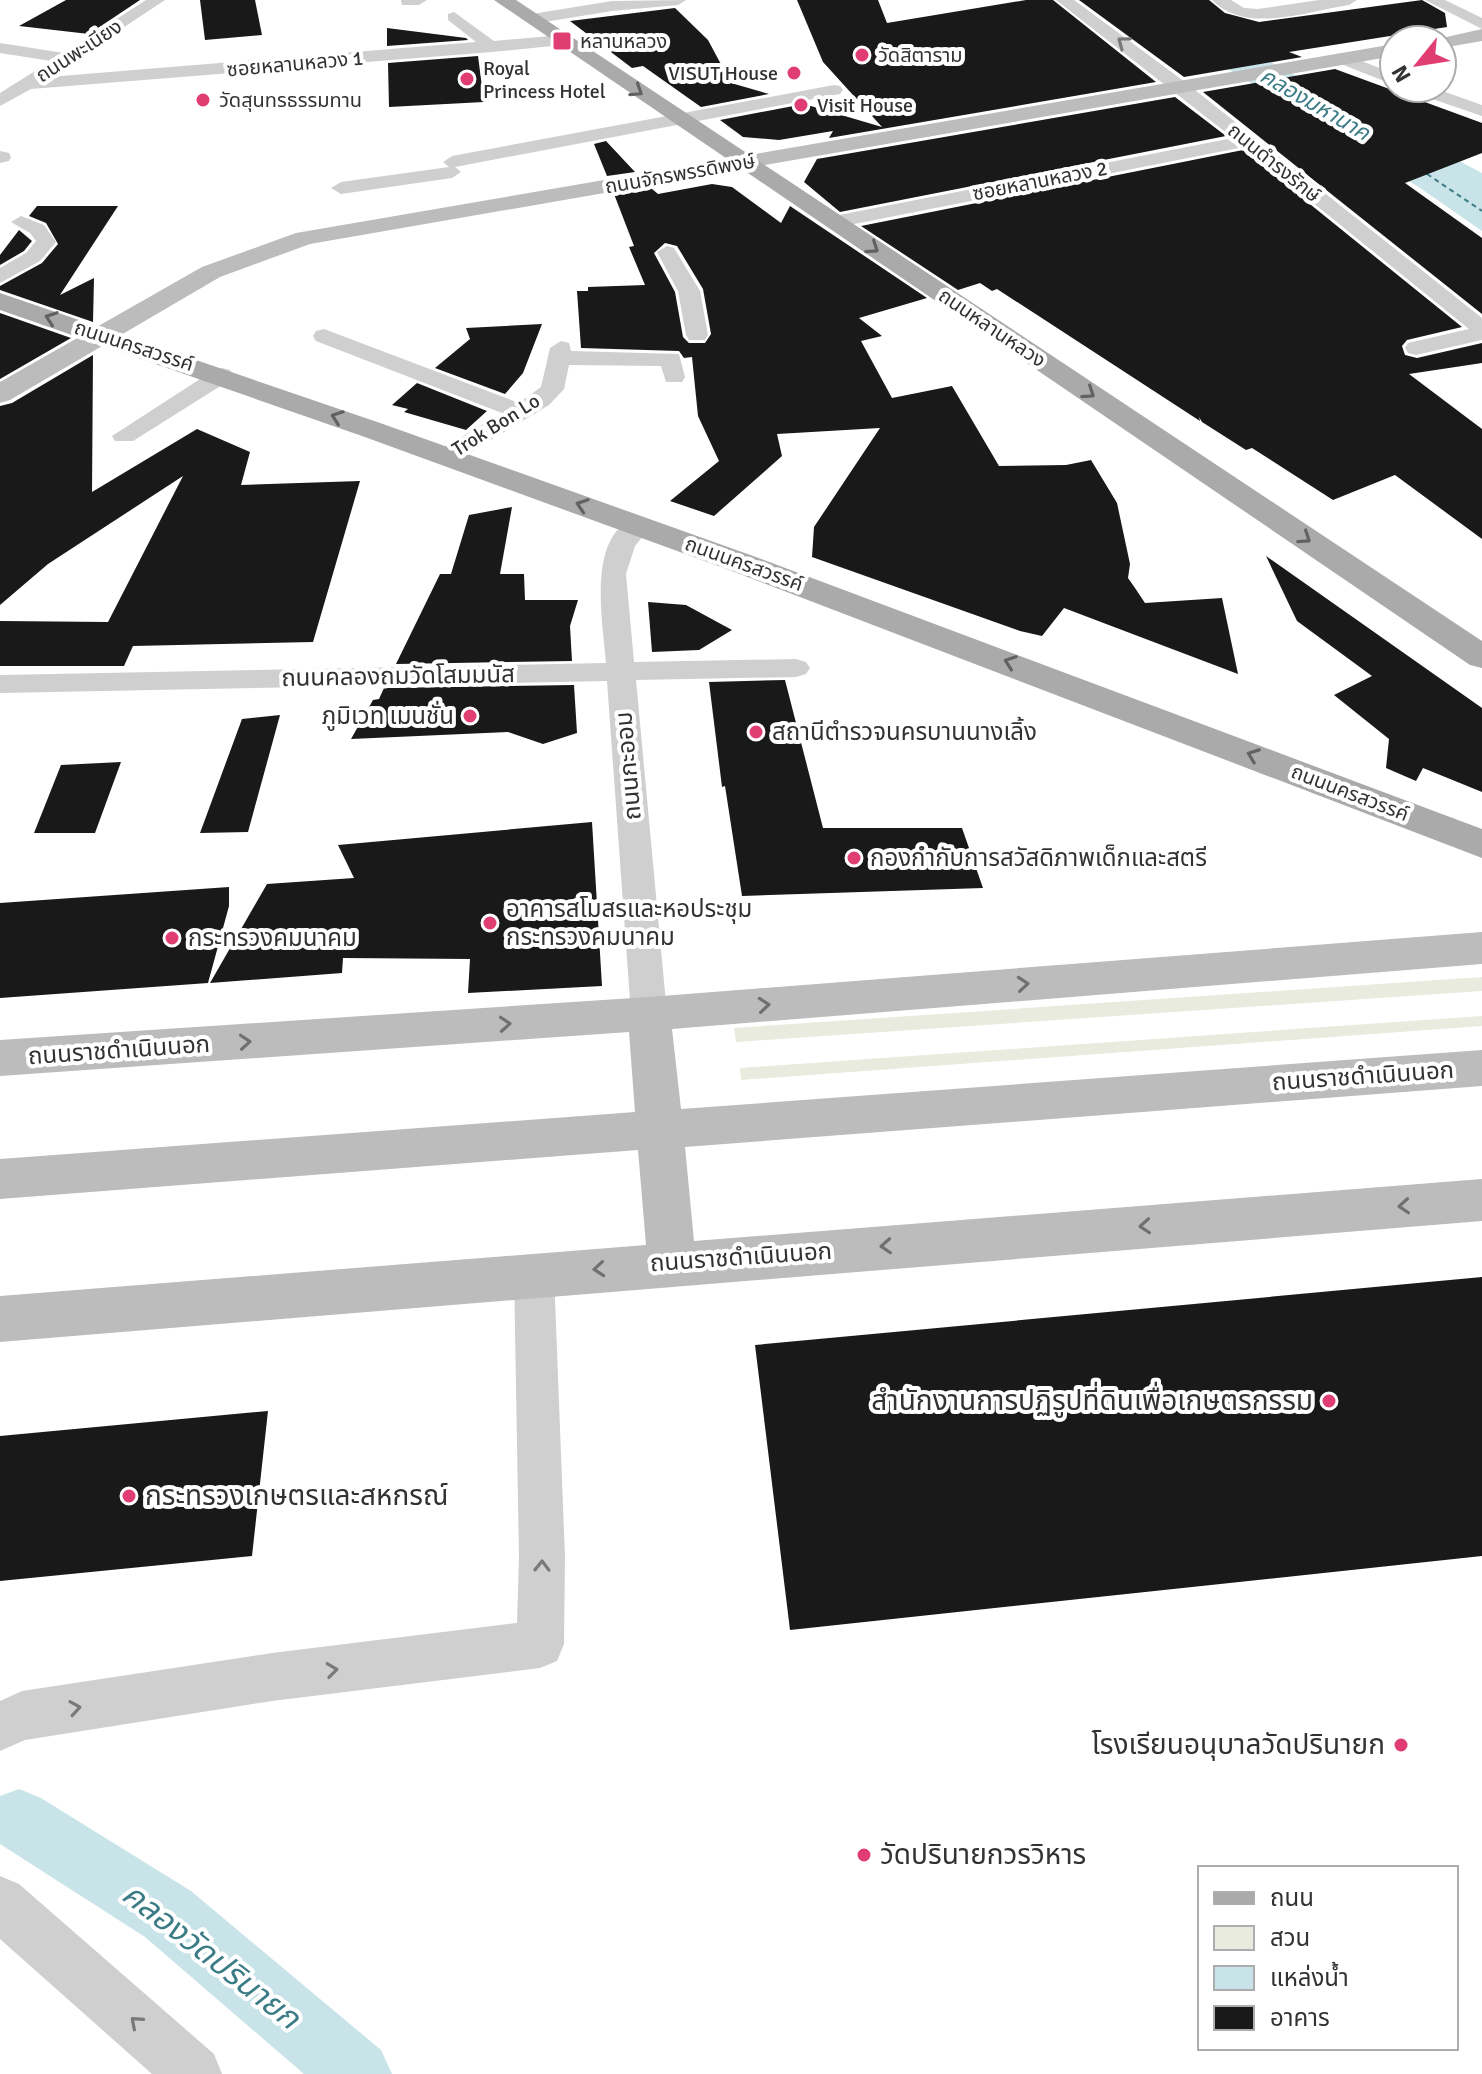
<svg xmlns="http://www.w3.org/2000/svg" width="1482" height="2074" viewBox="0 0 1482 2074" font-family="Signika,'Noto Sans Thai',sans-serif">
<rect width="100%" height="100%" fill="#fff"/>
<!-- green -->
<path fill="#e8ebde" d="M1482 977V991L736 1042 734 1028Z
M1482 1016V1026L741 1080 740 1068Z"/>
<!-- water -->
<path fill="#c9e4e8" d="M1265 59 1482 173V231L1420 188 1217 62Z"/>
<g fill="none" stroke-linecap="round" stroke-linejoin="round">
<!-- canal -->
<path fill="#c9e4e8" fill-rule="evenodd" d="M19 1789 41 1798 191 1891 381 2050 392 2074H304L145 1937 0 1844V1796Z"/>
<!-- ferry -->
<path stroke="#3c7c86" stroke-width="2" stroke-dasharray="5 4" stroke-linecap="butt" d="M1427 174 1482 211"/>
</g>
<!-- building -->
<path fill="#191919" fill-rule="evenodd" d="M66 0H140L89 34 19 26Z
M200 0H255L262 35 205 40Z
M797 0H878L887 23 1026 0H1053L1156 82 829 138 833 131 779 140 743 137 720 120 804 104 882 127 823 62Z
M1079 0H1209L1225 13 1259 22 1422 0 1445 13 1447 27 1289 52 1302 57 1184 77Z
M675 8 708 40 731 83 769 94 701 107 643 66 632 68 570 21Z
M387 28 466 38 468 40 387 46Z
M478 56 484 102 389 107 388 63Z
M1335 69 1482 123V153L1405 183 1482 238V314L1203 92Z
M1175 97 1226 136 840 212 804 182 817 159Z
M606 141 635 172 607 176 594 144Z
M1243 150 1462 327 1407 340 1402 346 1405 355 1417 358 1482 343V363L1409 374 1482 429V539L1395 475 1333 500 1252 448 1246 450 1202 422 1199 417 1200 421 997 289 992 291 980 283 958 290 861 226Z
M712 184 732 187 781 223 790 206 927 298 859 318 882 336 861 341 892 398 952 386 999 466 1066 465 1091 460 1117 503 1130 564 1128 578 1135 588 1145 603 1222 598 1238 674 1064 608 1042 636 1020 631 812 557 814 527 880 428 777 434 782 456 714 516 670 501 719 461 698 416 692 357 684 358 679 351 581 348 577 291H588V287L645 285 629 247 634 246 614 194 651 188 658 194ZM665 243 677 246 703 289 711 334 705 343H689L683 337 675 292 654 253Z
M37 206H118L60 295 94 278 93 322 0 290V286L42 263 58 244 46 223 29 216Z
M19 230 32 241 24 251 0 265V255Z
M0 313 71 338 0 379Z
M542 324 523 373 505 394 435 368 470 339 466 328Z
M93 355 92 492 197 429 250 452 241 485 360 481 313 642 133 646 124 666H0V621L108 622 183 476 48 564 0 605V406L12 403Z
M417 383 487 411 466 430 404 412 408 409 392 405Z
M512 507 500 574H524L525 600H578L570 626 572 661 396 664 440 574H451L469 515Z
M1266 556 1482 708V792L1423 768 1416 781 1386 768 1389 739 1334 695 1372 676 1297 621Z
M648 602 686 605 732 630 699 650 652 652Z
M785 680 823 828H962L983 888 742 896 725 786 722 787 709 682Z
M574 685 577 733 543 744 508 732 351 739 373 700 379 699 384 688Z
M280 715 248 832 200 833 242 719Z
M121 762 95 833H34L61 765Z
M592 822 602 986 468 993 470 959 343 958 342 973 210 983 267 884 354 878 338 845Z
M229 887V906L208 983 0 998V903Z
M1482 1277V1556L790 1630 755 1345Z
M268 1411 252 1556 0 1581V1436Z"/>
<g fill="none" stroke-linecap="round" stroke-linejoin="round">
<!-- street -->
<path fill="#cfcfcf" fill-rule="evenodd" d="M146 0H165L49 77 476 42 448 20V14L454 12 494 41 562 35 570 40 562 45 492 52 31 89 0 106V93L51 61 0 53V43L64 53Z
M401 0H427L419 5H402Z
M686 0 678 5 612 11 532 24 524 19 532 14 612 1Z
M1056 0H1074L1185 82 1482 318V340L1416 355 1408 353 1405 348 1408 343 1469 329 1244 147 834 228 827 226 824 222 827 218 834 216 1233 138Z
M1212 0H1231L1244 8 1258 9 1319 0H1357L1349 5C1308 11 1245 35 1212 0Z
M1425 0H1445L1482 18V29Z
M1342 53 1394 74V85L1336 62 1334 58 1336 54Z
M834 85 840 86 843 90 840 94 455 167 461 172 452 178 341 194 331 188 341 182 449 167 443 162 452 156Z
M1409 88H1434L1482 105V116L1412 92Z
M0 151 9 153 11 157 9 161 0 163Z
M21 216 44 225 56 242 40 261 0 283V268L26 253 36 241 30 233 11 222Z
M667 246 674 248 700 291 708 335 705 340H689L686 335 678 291 657 252Z
M324 329 519 403 541 387 550 348 561 341 569 343 571 351 679 354 685 377 682 382H666L661 366 569 365 564 389 549 405 454 462H436L433 457 436 452 502 413 316 341 313 336 316 331Z
M222 368 230 370 233 375 230 380 133 441H115L112 436 214 370Z
M639 517 648 520 652 525 635 546 626 574 634 662 796 659 806 662 810 668 806 674 796 677 636 680 667 1014 662 1024 649 1028 636 1024 631 1014 607 681 0 693V675L606 663C603 623 585 531 639 517Z
M534 1256 548 1261 554 1274 565 1557 564 1644 557 1661 540 1668 272 1701 25 1740 0 1751V1701L22 1691 272 1653 517 1623 519 1557 514 1274 520 1261Z
M0 1876 19 1884 214 2054 222 2074H152L0 1939Z"/>
<!-- secondary -->
<path fill="#bcbcbc" fill-rule="evenodd" d="M1482 29V41L1442 48V40H1433Z
M1394 44V56L310 244 220 277 10 400 0 403V382L202 267 296 233Z
M1482 932V964L672 1029 681 1109 1482 1050V1086L685 1147 694 1241 1482 1179V1221L0 1342V1296L646 1245 638 1150 0 1199V1159L635 1112 629 1032 0 1076V1040L649 997Z"/>
<!-- primary -->
<path fill="#aaa" fill-rule="evenodd" d="M494 0H516L1482 641V668L1470 665Z
M0 293 383 424 756 557 1482 829V858L732 571 362 436 0 310Z"/>
</g>
<!-- one-way arrows -->
<defs><path id="oneway-chevron" d="M-2-3.5L2.5 0L-2 3.5" fill="none" stroke-width="1.6" stroke-linecap="round" stroke-linejoin="round" transform="scale(2)"/></defs>
<g stroke="#797979">
<use href="#oneway-chevron" transform="translate(1123 42) rotate(-143)"/>
<use href="#oneway-chevron" transform="translate(542 1566) rotate(-89)"/>
<use href="#oneway-chevron" transform="translate(332 1670) rotate(-7)"/>
<use href="#oneway-chevron" transform="translate(75 1708) rotate(-9)"/>
<use href="#oneway-chevron" transform="translate(136 2022) rotate(-139)"/>
</g>
<g stroke="#626262">
<use href="#oneway-chevron" transform="translate(637 91) rotate(33)"/>
<use href="#oneway-chevron" transform="translate(873 248) rotate(34)"/>
<use href="#oneway-chevron" transform="translate(51 318) rotate(-161)"/>
<use href="#oneway-chevron" transform="translate(1089 393) rotate(34)"/>
<use href="#oneway-chevron" transform="translate(337 417) rotate(-160)"/>
<use href="#oneway-chevron" transform="translate(582 505) rotate(-161)"/>
<use href="#oneway-chevron" transform="translate(1305 538) rotate(34)"/>
<use href="#oneway-chevron" transform="translate(1010 662) rotate(-160)"/>
<use href="#oneway-chevron" transform="translate(1253 755) rotate(-159)"/>
</g>
<g stroke="#707070">
<use href="#oneway-chevron" transform="translate(1023 984) rotate(-5)"/>
<use href="#oneway-chevron" transform="translate(764 1005) rotate(-5)"/>
<use href="#oneway-chevron" transform="translate(505 1024) rotate(-4)"/>
<use href="#oneway-chevron" transform="translate(245 1042) rotate(-4)"/>
<use href="#oneway-chevron" transform="translate(1404 1206) rotate(176)"/>
<use href="#oneway-chevron" transform="translate(1145 1226) rotate(176)"/>
<use href="#oneway-chevron" transform="translate(886 1246) rotate(176)"/>
<use href="#oneway-chevron" transform="translate(599 1269) rotate(175)"/>
</g>
<!-- markers -->
<g fill="#e03d72" stroke="#fff" stroke-width="3">
<rect x="552" y="31" width="20" height="20" rx="4"/>
<circle cx="862" cy="55" r="8"/>
<circle cx="794" cy="73" r="8"/>
<circle cx="467" cy="79" r="8"/>
<circle cx="203" cy="100" r="8"/>
<circle cx="801" cy="105" r="8"/>
<circle cx="470" cy="716" r="8"/>
<circle cx="756" cy="732" r="8"/>
<circle cx="854" cy="858" r="8"/>
<circle cx="490" cy="923" r="8"/>
<circle cx="172" cy="938" r="8"/>
<circle cx="1329" cy="1401" r="8"/>
<circle cx="129" cy="1496" r="8"/>
<circle cx="1401" cy="1745" r="8"/>
<circle cx="864" cy="1855" r="8"/>
</g>
<g text-anchor="middle" dominant-baseline="central" stroke-width="8" stroke-linejoin="round" paint-order="stroke">
<!-- far-poi labels -->
<g font-size="20" fill="#323232" stroke="#fff" text-anchor="start">
<text x="580" y="41">หลานหลวง</text>
<text x="878" y="55">วัดสิตาราม</text>
<text x="483" y="68">Royal<tspan x="483" dy="23">Princess Hotel</tspan></text>
<text x="778" y="73" text-anchor="end">VISUT House</text>
<text x="219" y="100">วัดสุนทรธรรมทาน</text>
<text x="817" y="105">Visit House</text>
</g>
<!-- far-street labels -->
<g font-size="20" fill="#323232" stroke="#fff">
<text transform="translate(79 51) rotate(-33)">ถนนพะเนียง</text>
<text transform="translate(295 64) rotate(-5)">ซอยหลานหลวง 1</text>
<text transform="translate(1274 163) rotate(39)">ถนนดำรงรักษ์</text>
<text transform="translate(680 174) rotate(-10)">ถนนจักรพรรดิพงษ์</text>
<text transform="translate(1040 181) rotate(-11)">ซอยหลานหลวง 2</text>
<text transform="translate(992 328) rotate(34)">ถนนหลานหลวง</text>
<text transform="translate(134 346) rotate(18)">ถนนนครสวรรค์</text>
<text transform="translate(496 425) rotate(-32)">Trok Bon Lo</text>
<text transform="translate(744 564) rotate(20)">ถนนนครสวรรค์</text>
<text transform="translate(1350 793) rotate(21)">ถนนนครสวรรค์</text>
</g>
<!-- far-water labels -->
<g font-size="22" font-style="italic" fill="#3c7c86" stroke="#fff">
<text transform="translate(1315 104) rotate(30)">คลองมหานาค</text>
</g>
<!-- street labels -->
<g font-size="24" fill="#323232" stroke="#fff">
<text transform="translate(398 676) rotate(-1)">ถนนคลองถมวัดโสมมนัส</text>
<text transform="translate(628 766) rotate(-95)">ถนนกะออม</text>
<text transform="translate(119 1050) rotate(-4)">ถนนราชดำเนินนอก</text>
<text transform="translate(1363 1076) rotate(-4)">ถนนราชดำเนินนอก</text>
<text transform="translate(741 1257) rotate(-4)">ถนนราชดำเนินนอก</text>
</g>
<!-- poi labels -->
<g font-size="24" fill="#323232" stroke="#fff" text-anchor="start">
<text x="454" y="716" text-anchor="end">ภูมิเวท เมนชั่น</text>
<text x="772" y="732">สถานีตำรวจนครบานนางเลิ้ง</text>
<text x="870" y="858">กองกำกับการสวัสดิภาพเด็กและสตรี</text>
<text x="506" y="909">อาคารสโมสรและหอประชุม<tspan x="506" dy="28">กระทรวงคมนาคม</tspan></text>
<text x="188" y="938">กระทรวงคมนาคม</text>
</g>
<!-- near-poi labels -->
<g font-size="28" fill="#323232" stroke="#fff" text-anchor="end">
<text x="1313" y="1401">สำนักงานการปฏิรูปที่ดินเพื่อเกษตรกรรม</text>
<text x="145" y="1496" text-anchor="start">กระทรวงเกษตรและสหกรณ์</text>
<text x="1385" y="1745">โรงเรียนอนุบาลวัดปรินายก</text>
<text x="880" y="1855" text-anchor="start">วัดปรินายกวรวิหาร</text>
</g>
<!-- near-water labels -->
<g font-size="32" font-style="italic" fill="#3c7c86" stroke="#fff">
<text transform="translate(211 1956) rotate(38)">คลองวัดปรินายก</text>
</g>
</g>
<!-- legend -->
<rect x="1198" y="1866" width="260" height="184" fill="#ffffff" stroke="#adadad" stroke-width="2"/>
<rect x="1214" y="1892" width="40" height="12" fill="#aaaaaa" stroke="#adadad" stroke-width="2"/>
<text x="1270" y="1906" font-size="24" fill="#323232">ถนน</text>
<rect x="1214" y="1926" width="40" height="24" fill="#e8ebde" stroke="#adadad" stroke-width="2"/>
<text x="1270" y="1946" font-size="24" fill="#323232">สวน</text>
<rect x="1214" y="1966" width="40" height="24" fill="#c9e4e8" stroke="#adadad" stroke-width="2"/>
<text x="1270" y="1986" font-size="24" fill="#323232">แหล่งน้ำ</text>
<rect x="1214" y="2006" width="40" height="24" fill="#191919" stroke="#adadad" stroke-width="2"/>
<text x="1270" y="2026" font-size="24" fill="#323232">อาคาร</text>
<!-- north arrow -->
<g transform="translate(1418 64) rotate(240)"><circle r="38" fill="#ffffff" stroke="#adadad" stroke-width="2"/>
<path d="M0-6L14 30L0 20L-14 30Z" fill="#e03d72"/>
<text y="-12" font-size="22" font-weight="bold" text-anchor="middle" fill="#323232">N</text>
</g>
</svg>
